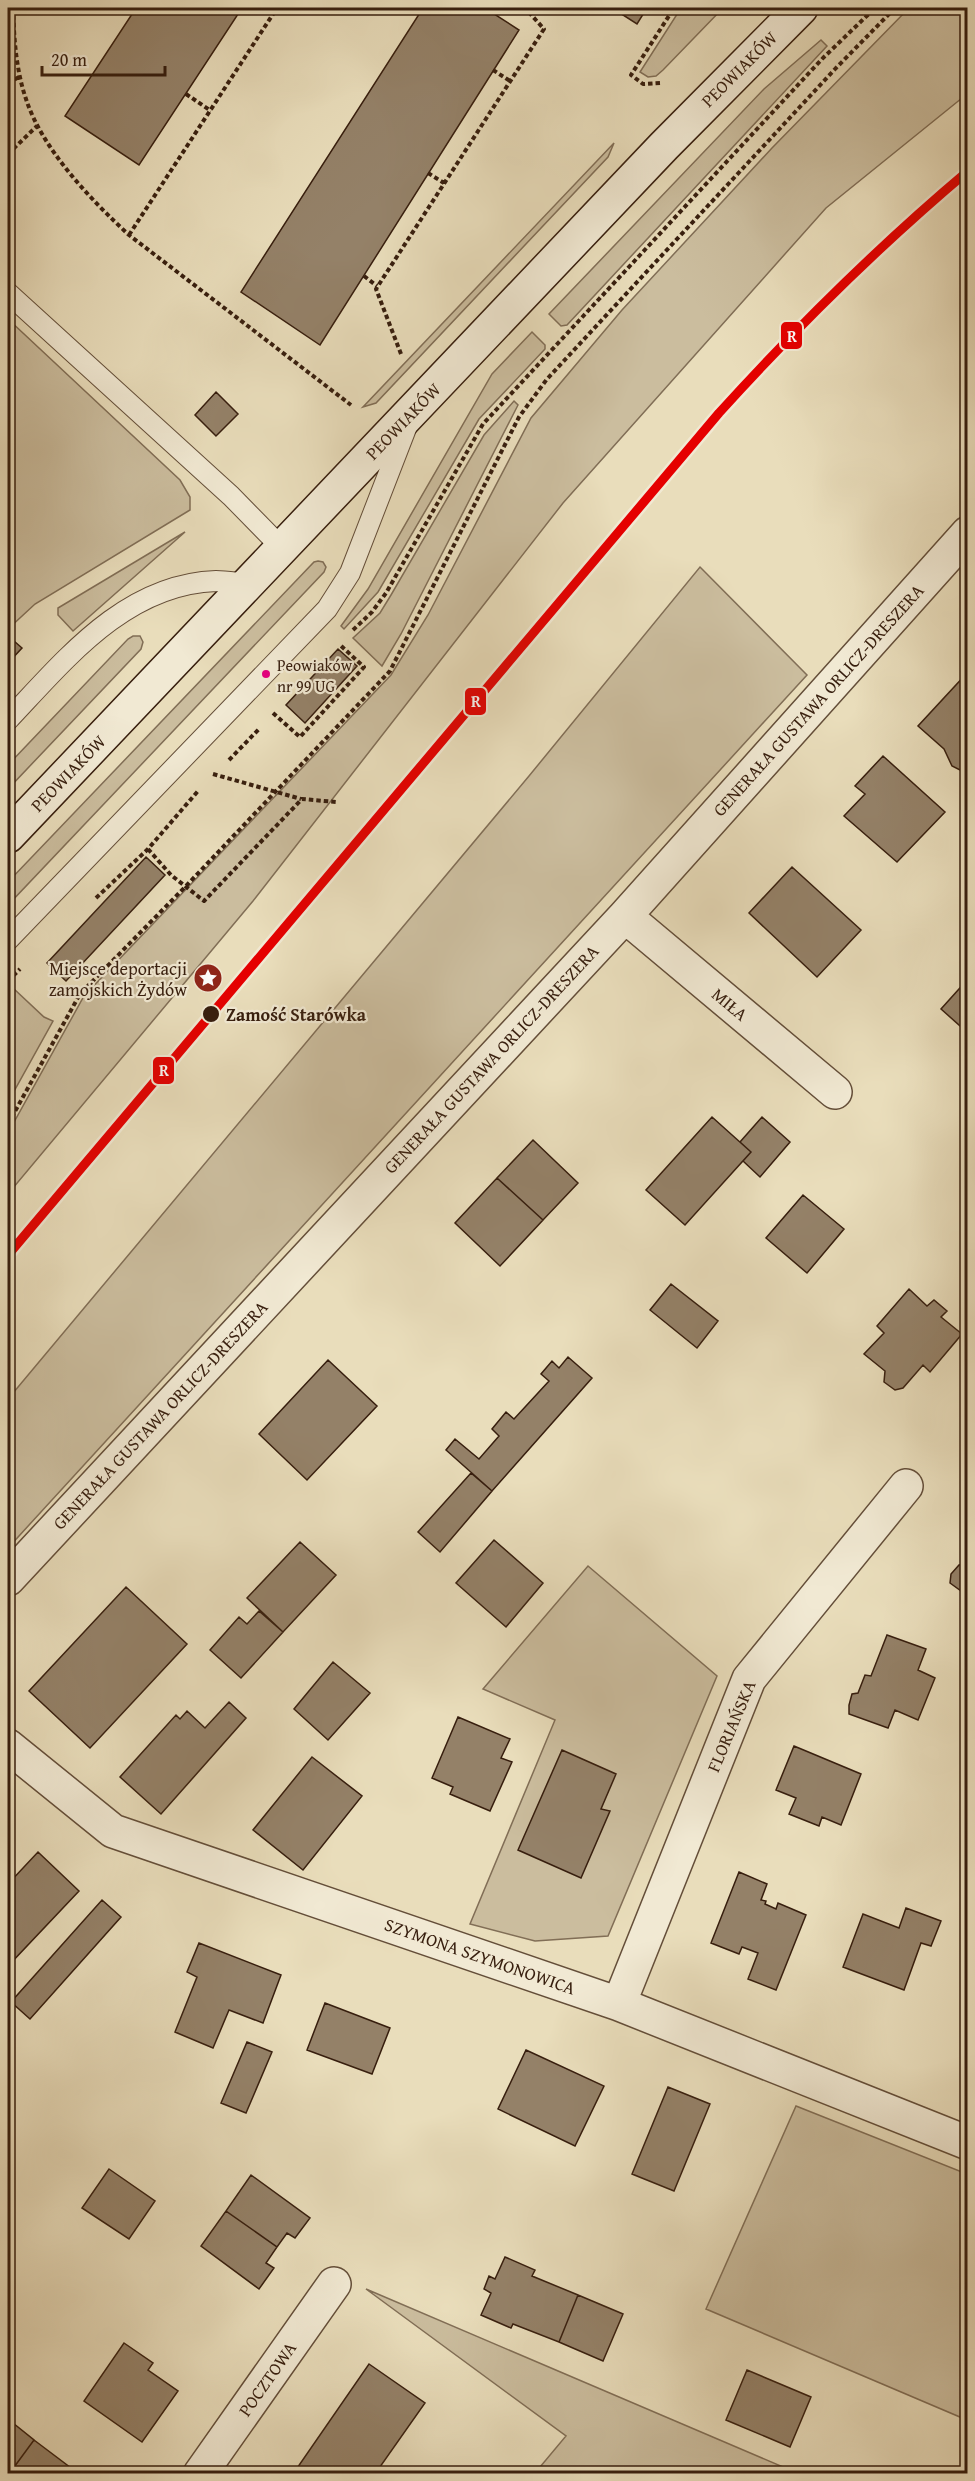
<svg xmlns="http://www.w3.org/2000/svg" width="975" height="2481" viewBox="0 0 975 2481" font-family="'Gentium Book Plus',serif">
<rect width="100%" height="100%" fill="#e9ddbb"/>
<filter id="stains"><feTurbulence type="fractalNoise" baseFrequency=".00333" numOctaves="4"/><feColorMatrix values="0 0 0 0 .2 0 0 0 0 .09 0 0 0 0 .02 0 0 0 .5 -.17"/></filter>
<radialGradient id="worn" r=".72"><stop offset=".6" stop-color="#630" stop-opacity="0"/><stop offset="1" stop-color="#630" stop-opacity=".3"/></radialGradient>
<!-- green -->
<path fill="#cbbd9e" stroke="#816e56" stroke-width="1.5" d="M681 8H723L663 70 656 76 648 77 640 72Z
M909 8H967V94L826 208 563 503 253 901 8 1194V1133L84 996 391 675 428 615 531 418 622 310 772 148Z
M821 40 827 46 567 325 561 326 549 314 764 89Z
M614 143 608 157 376 403 363 407Z
M8 319 180 480 190 497V510L35 604 8 629Z
M532 332 545 345V349L479 419 378 592 344 629 341 626 368 589 492 374Z
M514 401 518 405 401 634 382 666 353 638 380 613 391 595 484 435Z
M185 532 73 631 58 615V608Z
M318 561 323 562 326 567 324 572 8 905V882L314 562Z
M700 567 807 675 8 1548V1399L529 776Z
M133 636H140L143 642 141 649 8 789V765L128 639Z
M13 988 44 1017 53 1021 8 1102V993Z
M588 1566 717 1676 608 1936 535 1941 470 1924 555 1720 483 1689Z
M796 2106 967 2174V2420L706 2309Z
M366 2289 797 2473H535L566 2436Z"/>
<!-- building -->
<path fill="#948168" stroke="#371e0e" stroke-width="1.5" d="M136 8H242L139 165 65 116Z
M423 8H485L519 30 320 345 241 292Z
M612 8H647L637 24Z
M216 392 238 414 216 436 195 415Z
M14 641 22 648 8 663V648Z
M338 649 357 666 305 723 286 705Z
M968 672V774L952 766 944 749 918 726Z
M883 756 945 812 897 862 844 816 865 794 855 786Z
M146 857 165 875 66 981 47 963Z
M792 867 861 930 817 977 749 913Z
M968 979V1033L941 1009Z
M712 1117 751 1152 685 1225 646 1190Z
M762 1117 790 1142 760 1177 743 1161 751 1152 740 1142Z
M533 1140 578 1183 543 1220 497 1178Z
M497 1178 543 1220 500 1266 455 1223Z
M803 1195 844 1229 807 1273 766 1238Z
M671 1284 718 1321 697 1348 650 1310Z
M909 1289 927 1306 934 1300 947 1311 941 1317 962 1334 930 1372 923 1365 903 1388 895 1390 884 1382 885 1371 864 1354 884 1333 877 1326Z
M568 1357 592 1378 492 1491 446 1450 455 1439 479 1459 499 1436 492 1429 506 1412 514 1419 549 1381 541 1374 552 1361 559 1368Z
M328 1360 377 1406 307 1480 259 1434Z
M471 1473 492 1491 440 1552 418 1532Z
M494 1540 543 1583 506 1627 456 1583Z
M300 1542 336 1575 283 1632 247 1598Z
M968 1560V1596L950 1583 951 1574 959 1565 964 1564Z
M126 1587 187 1644 90 1748 29 1691Z
M259 1611 283 1632 241 1678 210 1650 239 1617 247 1624Z
M887 1635 926 1649 918 1670 935 1678 918 1720 895 1710 888 1728 849 1714V1705L852 1694 858 1693 865 1675 871 1676Z
M333 1662 370 1693 328 1740 294 1709Z
M229 1702 246 1718 161 1814 120 1777 176 1715 180 1719 187 1711 205 1728Z
M458 1717 510 1739 501 1758 512 1762 490 1811 450 1794 453 1787 432 1778Z
M794 1746 861 1774 841 1825 822 1817 819 1826 789 1814 796 1798 776 1790Z
M562 1750 616 1774 601 1809 610 1811 581 1878 518 1850Z
M312 1757 362 1796 303 1870 253 1830Z
M38 1852 79 1891 8 1966V1884Z
M739 1872 767 1884 761 1900 766 1901 765 1904 776 1909 778 1903 806 1915 776 1990 748 1979 758 1953 742 1947 739 1954 711 1943Z
M102 1900 121 1917 30 2019 11 2002Z
M906 1908 941 1921 931 1946 921 1943 904 1990 843 1967 863 1914 899 1928Z
M199 1943 281 1975 263 2023 229 2010 213 2048 175 2032 197 1977 187 1972Z
M325 2003 390 2028 372 2074 307 2050Z
M247 2042 272 2052 246 2113 221 2103Z
M526 2050 604 2086 575 2146 498 2109Z
M668 2087 710 2104 674 2191 632 2174Z
M109 2169 155 2201 129 2239 82 2208Z
M251 2175 310 2218 295 2238 287 2233 277 2247 226 2211Z
M226 2211 277 2247 266 2263 274 2268 259 2289 201 2246Z
M505 2257 535 2270 532 2276 578 2295 559 2342 513 2324 511 2328 481 2315 491 2293 484 2289 489 2276 495 2279Z
M578 2295 623 2314 603 2361 559 2342Z
M124 2343 153 2363 148 2370 178 2391 142 2442 84 2401Z
M369 2364 425 2403 375 2474H293Z
M747 2370 811 2397 790 2447 726 2420Z
M8 2419 34 2440 9 2474H8Z
M34 2440 79 2474H9Z"/>
<g fill="none" stroke-linecap="round" stroke-linejoin="round">
<!-- lane casing -->
<g stroke="#644e39" stroke-width="22">
<path id="lane" d="M8 293 231 496 282 548
M8 720C65 660 125 584 216 581 226 581 237 583 248 584
M8 940 327 609 350 573 407 426"/>
</g>
<!-- street casing -->
<g stroke="#644e39" stroke-width="36">
<path id="street" d="M625 916 835 1092
M8 1579 625 916 968 533
M8 1746 113 1831 619 2004 968 2143
M619 2004 749 1679 906 1486
M200 2474 334 2284"/>
</g>
<!-- secondary casing -->
<g stroke="#371e0e" stroke-width="36">
<path id="secondary" d="M8 836 664 146 801 8"/>
</g>
<!-- path -->
<path stroke="#371e0e" stroke-width="4" stroke-dasharray="4.5 3" stroke-linecap="butt" d="M13 8C14 38 16 70 26 99 42 149 91 200 129 235L351 405
M493 70 510 81
M8 83 19 77
M660 83 643 84 631 75 674 8
M186 94 211 111
M8 154 37 126
M428 173 444 183
M129 235 277 8
M364 276 377 286
M401 354 376 289 544 29 525 8
M353 630 372 612 386 593 483 424 823 58 875 8
M273 713 300 737 364 667 339 644
M229 760 259 729
M213 774 301 799
M148 849 171 875 204 901 302 799 336 802
M96 898 148 849 198 791
M8 981 20 969
M8 1124 80 994 186 886 390 671 519 417 547 379 836 68 895 8"/>
<!-- lane -->
<use href="#lane" stroke="#f1e9d3" stroke-width="20"/>
<!-- street -->
<use href="#street" stroke="#f1e9d3" stroke-width="33"/>
<!-- secondary -->
<use href="#secondary" stroke="#f1e9d3" stroke-width="33"/>
<!-- rail-1 casing -->
<g stroke="#f1e9d3" stroke-width="14">
<path id="rail-1" d="M8 1255 719 413C797 327 879 246 968 171"/>
</g>
<!-- rail-1 -->
<use href="#rail-1" stroke="#e50000" stroke-width="9"/>
</g>
<!-- icons -->
<defs>
<g id="sight-disc" transform="scale(1.5)"><circle r="9.5" fill="#8f2418" stroke="#f1e9d3"/><path d="M0-6L1.8-2.2L6-1.7L2.9 1.2L3.7 5.4L0 3.3L-3.7 5.4L-2.9 1.2L-6-1.7L-1.8-2.2Z" fill="#fff"/></g>
</defs>
<g fill-rule="evenodd">
<use href="#sight-disc" x="208" y="978"/>
</g>
<!-- markers -->
<circle fill="#e5007d" stroke="#f1e9d3" stroke-width="2" cx="266" cy="674" r="5"/>
<circle fill="#371e0e" stroke="#f1e9d3" stroke-width="2" cx="211" cy="1014" r="9"/>
<g text-anchor="middle" dominant-baseline="central" stroke-width="4.5" stroke-linejoin="round" paint-order="stroke">
<!-- bus labels -->
<g font-size="16" fill="#371e0e" stroke="#f1e9d3" text-anchor="start">
<text x="277" y="665">Peowiaków<tspan x="277" dy="21">nr 99 UG</tspan></text>
</g>
<!-- street labels -->
<g font-size="18" fill="#371e0e" stroke="#f1e9d3">
<text transform="translate(739 69) rotate(-45)">PEOWIAKÓW</text>
<text transform="translate(403 421) rotate(-46)">PEOWIAKÓW</text>
<text transform="translate(818 700) rotate(-48)">GENERAŁA GUSTAWA ORLICZ-DRESZERA</text>
<text transform="translate(68 773) rotate(-46)">PEOWIAKÓW</text>
<text transform="translate(730 1004) rotate(40)">MIŁA</text>
<text transform="translate(491 1059) rotate(-47)">GENERAŁA GUSTAWA ORLICZ-DRESZERA</text>
<text transform="translate(160 1415) rotate(-47)">GENERAŁA GUSTAWA ORLICZ-DRESZERA</text>
<text transform="translate(731 1726) rotate(-67)">FLORIAŃSKA</text>
<text transform="translate(480 1956) rotate(19)">SZYMONA SZYMONOWICA</text>
<text transform="translate(267 2379) rotate(-55)">POCZTOWA</text>
</g>
<!-- poi labels -->
<g font-size="18" fill="#371e0e" stroke="#f1e9d3" text-anchor="end">
<text x="187" y="968">Miejsce deportacji<tspan x="187" dy="21">zamojskich Żydów</tspan></text>
</g>
<!-- stop labels -->
<g font-size="18" font-weight="bold" fill="#371e0e" stroke="#f1e9d3" text-anchor="start">
<text x="226" y="1014">Zamość Starówka</text>
</g>
</g>
<g stroke="#f1e9d3" stroke-width="2">
<rect x="780" y="321" width="23" height="29" rx="6" fill="#e50000"/>
<rect x="464" y="687" width="23" height="29" rx="6" fill="#e50000"/>
<rect x="152" y="1056" width="23" height="29" rx="6" fill="#e50000"/>
</g>
<g font-size="16" text-anchor="middle" font-weight="bold" fill="#fff">
<text x="792" y="342">R</text>
<text x="476" y="707">R</text>
<text x="164" y="1076">R</text>
</g>
<!-- margin -->
<rect width="975" height="2481" fill="none" stroke="#e9ddbb" stroke-width="30"/>
<rect x="9" y="9" width="957" height="2463" fill="none" stroke="#371e0e" stroke-width="3"/>
<rect x="15" y="15" width="945" height="2451" fill="none" stroke="#371e0e" stroke-width="1.5"/>
<!-- scale -->
<path d="M42 66v9h123v-9" fill="none" stroke="#371e0e" stroke-width="3"/>
<text x="51" y="66" font-size="18" fill="#371e0e" stroke="#f1e9d3" stroke-width="4.5" paint-order="stroke">20 m</text>
<rect width="100%" height="100%" filter="url(#stains)"/>
<rect width="100%" height="100%" fill="url(#worn)"/>
</svg>
